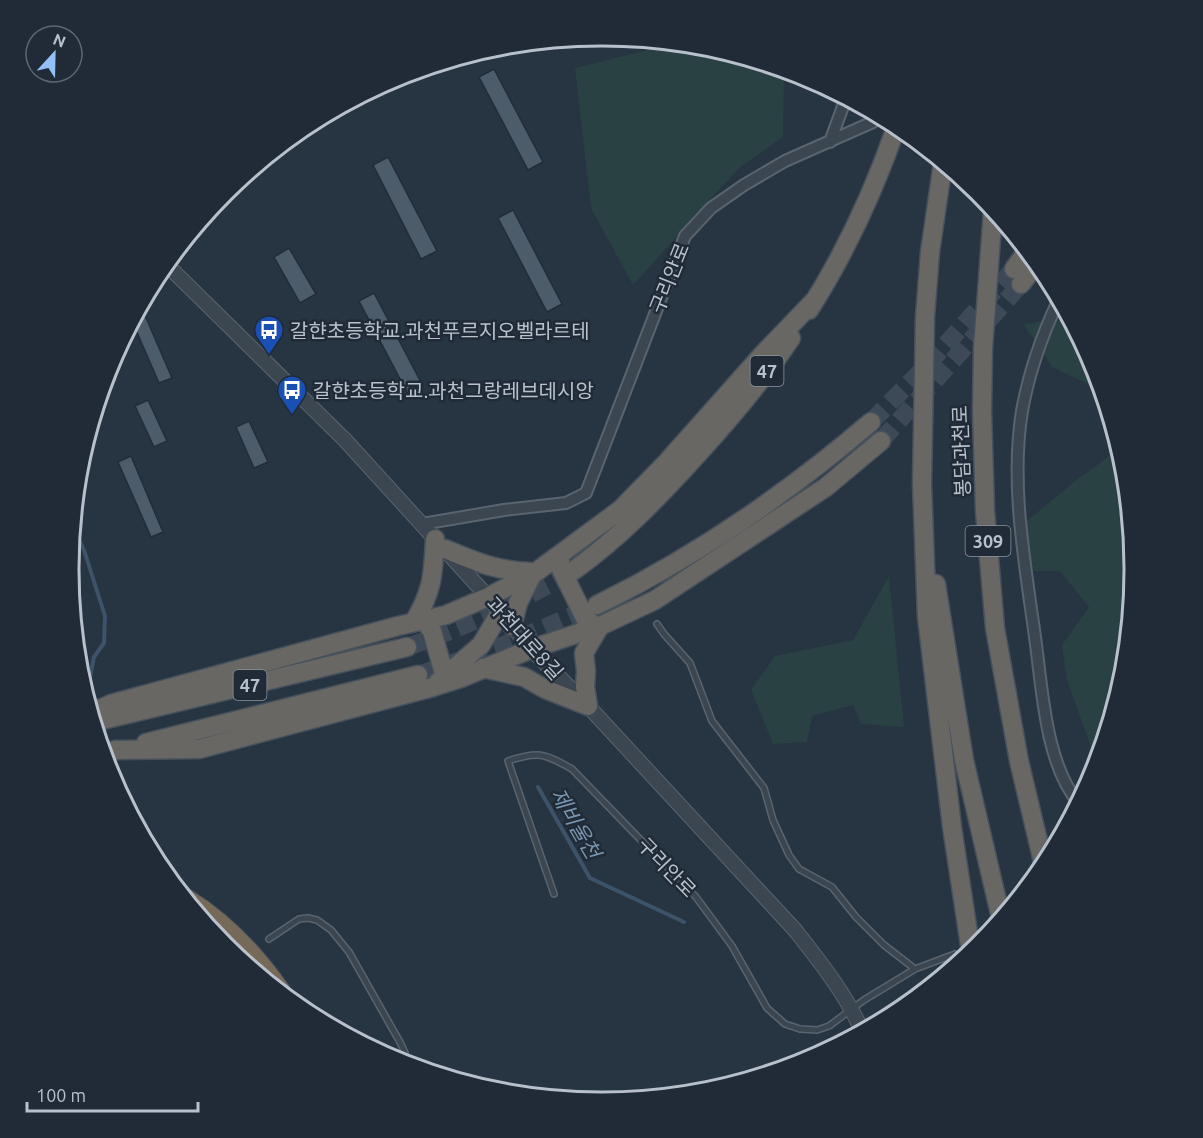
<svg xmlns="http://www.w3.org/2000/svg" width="1203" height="1138" viewBox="0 0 1203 1138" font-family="Ubuntu,'Noto Sans KR',sans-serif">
<rect width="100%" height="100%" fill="#273442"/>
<!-- green -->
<path fill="#294143" d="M654 41 706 46 780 69 784 77 783 137 738 169 633 285 591 208 575 68 656 48Z
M1059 319 1091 359 1101 390 1052 367 1023 324Z
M1112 424 1124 465 1134 569 1124 673 1097 764 1067 680 1062 645 1089 607 1060 571H1034L1016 530 1075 481 1111 455Z
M889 576 904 727 861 724 853 705 812 716 807 742 773 744 751 690 775 656 853 640Z"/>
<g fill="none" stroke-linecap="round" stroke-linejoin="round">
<!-- stream -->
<path stroke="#3d536a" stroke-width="4" d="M73 527 84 550 105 616 104 643 94 657 88 687
M538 787 590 878 684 922"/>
</g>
<!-- building -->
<path fill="#4d5c6a" stroke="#222d39" stroke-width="1.5" d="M494 69 543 162 528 170 479 77Z
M388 157 437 251 421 259 373 165Z
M513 210 562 304 547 312 498 218Z
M289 248 316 294 300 303 274 257Z
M374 293 423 386 408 394 359 301Z
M141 306 172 378 159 383 132 321Z
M148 400 167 441 154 447 135 406Z
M249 421 268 462 254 468 236 427Z
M131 456 163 532 151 537 118 462Z"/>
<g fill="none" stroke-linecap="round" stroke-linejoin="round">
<!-- trunk-tunnel -->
<path stroke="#3d4957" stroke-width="18" stroke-dasharray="18 9" stroke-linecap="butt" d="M871 422 930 362 1014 269
M881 441 1021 284
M407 647C465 627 519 602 573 571
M418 675 504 645 595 606"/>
<!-- service casing -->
<g stroke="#59646f" stroke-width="8">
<path id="service" d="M657 624 664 634 690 663 712 721 764 788 773 820 789 855 799 869 832 887 856 917 884 945 915 969 955 954
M554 894 508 761C538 751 544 753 572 769L696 897 732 946 767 1008 785 1024 800 1029 817 1030 829 1026 864 1000 915 969
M269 939 299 919 308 918 317 920 331 930 349 952 401 1044 405 1053V1064"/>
</g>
<!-- minor casing -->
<g stroke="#59646f" stroke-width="14">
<path id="minor" d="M830 142 846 98
M1059 299C1042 335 1029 372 1022 411 1010 485 1025 563 1035 637 1042 686 1045 763 1078 802
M422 524 504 510 566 503 586 493 685 236 711 208 744 185 785 161 873 122"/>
</g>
<!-- tertiary casing -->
<g stroke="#59646f" stroke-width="16">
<path id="tertiary" d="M166 264 345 440 488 597 531 649 588 706 795 930C820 962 846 994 862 1031"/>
</g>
<!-- trunk casing -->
<g stroke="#46515c" stroke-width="21">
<path id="trunk" d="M943 163 930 252 925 317 922 484 927 617 952 827 971 952
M993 210 983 348 982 411 985 511 995 628 1019 761 1044 866
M1014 269 1027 251
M1021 284 1037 263
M809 310C846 252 874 191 897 125
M445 549C477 562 496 571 531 572
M560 560V567L585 618 596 627
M573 571C619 538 658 498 696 456 730 419 763 380 791 338
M936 584 964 760 1001 918
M597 605C695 557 788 493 871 422
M424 620 432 631 445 677
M414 622C433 590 433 575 435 539
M512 626 518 603 533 573
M483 668 524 677 545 689 588 706
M438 682 481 645 500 613
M588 706 585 687 586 671 584 653 600 626
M91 713 111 704 398 626 446 615 488 597 536 572 620 510 667 462 763 354 815 300
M94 722 407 647
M146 743 418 675
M115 750 199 749 433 687 461 678 531 649 600 626 655 600 826 487 881 441"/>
</g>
<!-- motorway casing -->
<g stroke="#46515c" stroke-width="22">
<path id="motorway" d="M186 899C225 923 254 954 280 991"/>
</g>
<!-- service -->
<use href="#service" stroke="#3b4651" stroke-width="5"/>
<!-- minor -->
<use href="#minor" stroke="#3b4651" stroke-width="10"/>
<!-- tertiary -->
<use href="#tertiary" stroke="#3b4651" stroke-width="14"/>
<!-- trunk -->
<use href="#trunk" stroke="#686764" stroke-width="18"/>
<!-- motorway -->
<use href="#motorway" stroke="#776958" stroke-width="20"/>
</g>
<!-- icons -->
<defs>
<g id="bus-pin" transform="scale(1.5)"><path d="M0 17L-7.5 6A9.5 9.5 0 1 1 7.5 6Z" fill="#1a4fb4" stroke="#202b37"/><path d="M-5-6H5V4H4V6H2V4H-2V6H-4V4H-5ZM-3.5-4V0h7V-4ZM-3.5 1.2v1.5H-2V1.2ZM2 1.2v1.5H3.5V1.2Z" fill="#fff"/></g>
</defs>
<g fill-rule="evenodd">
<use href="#bus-pin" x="269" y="330"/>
<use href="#bus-pin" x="292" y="390"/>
</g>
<g text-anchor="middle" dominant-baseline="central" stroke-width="5" stroke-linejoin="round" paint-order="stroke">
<!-- shield labels -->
<g fill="#202b37" stroke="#8a949f" stroke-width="1.5">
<rect x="750.5" y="356" width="33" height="30" rx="4.5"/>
<rect x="965.5" y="526" width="45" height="30" rx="4.5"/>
<rect x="233.5" y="670" width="33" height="30" rx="4.5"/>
</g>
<g font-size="18" font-weight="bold" fill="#b8c1cb">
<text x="767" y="371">47</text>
<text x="988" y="541">309</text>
<text x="250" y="685">47</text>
</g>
<!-- street labels -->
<g font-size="20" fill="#b8c1cb" stroke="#202b37">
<text transform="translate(669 278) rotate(-68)">구리안로</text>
<text transform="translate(961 451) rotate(-92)">봉담과천로</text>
<text transform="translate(525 638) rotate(48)">과천대로8길</text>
<text transform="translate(667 867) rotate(46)">구리안로</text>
</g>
<!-- poi labels -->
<g font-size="20" fill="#b8c1cb" stroke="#202b37" text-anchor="start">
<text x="290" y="330">갈햔초등학교.과천푸르지오벨라르테</text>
<text x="313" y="390">갈햔초등학교.과천그랑레브데시앙</text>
</g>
<!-- water labels -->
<g font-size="21" font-style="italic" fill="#7994ae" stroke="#202b37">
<text transform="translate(576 823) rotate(60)">제비울천</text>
</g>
</g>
<!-- crop -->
<path d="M0 0H1203V1138H0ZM601 46H602A522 522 0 0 1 1124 568V570A522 522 0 0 1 602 1092H601A522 522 0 0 1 79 570V568A522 522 0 0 1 601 46Z" fill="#202b37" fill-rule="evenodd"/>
<path fill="none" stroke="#b8c1cb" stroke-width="3" d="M601 46H602A522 522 0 0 1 1124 568V570A522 522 0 0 1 602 1092H601A522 522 0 0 1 79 570V568A522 522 0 0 1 601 46Z"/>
<!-- north arrow -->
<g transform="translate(54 54) rotate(22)"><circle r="28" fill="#202b37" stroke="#5d6772" stroke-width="1.5"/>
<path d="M0-4.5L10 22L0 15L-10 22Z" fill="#92c0f7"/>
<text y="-9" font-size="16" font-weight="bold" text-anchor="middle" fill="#b8c1cb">N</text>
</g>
<!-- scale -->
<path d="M27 1102v9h171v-9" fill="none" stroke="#b8c1cb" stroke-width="3"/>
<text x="36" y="1102" font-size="18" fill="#b8c1cb" stroke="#202b37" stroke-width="4.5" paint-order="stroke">100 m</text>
</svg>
